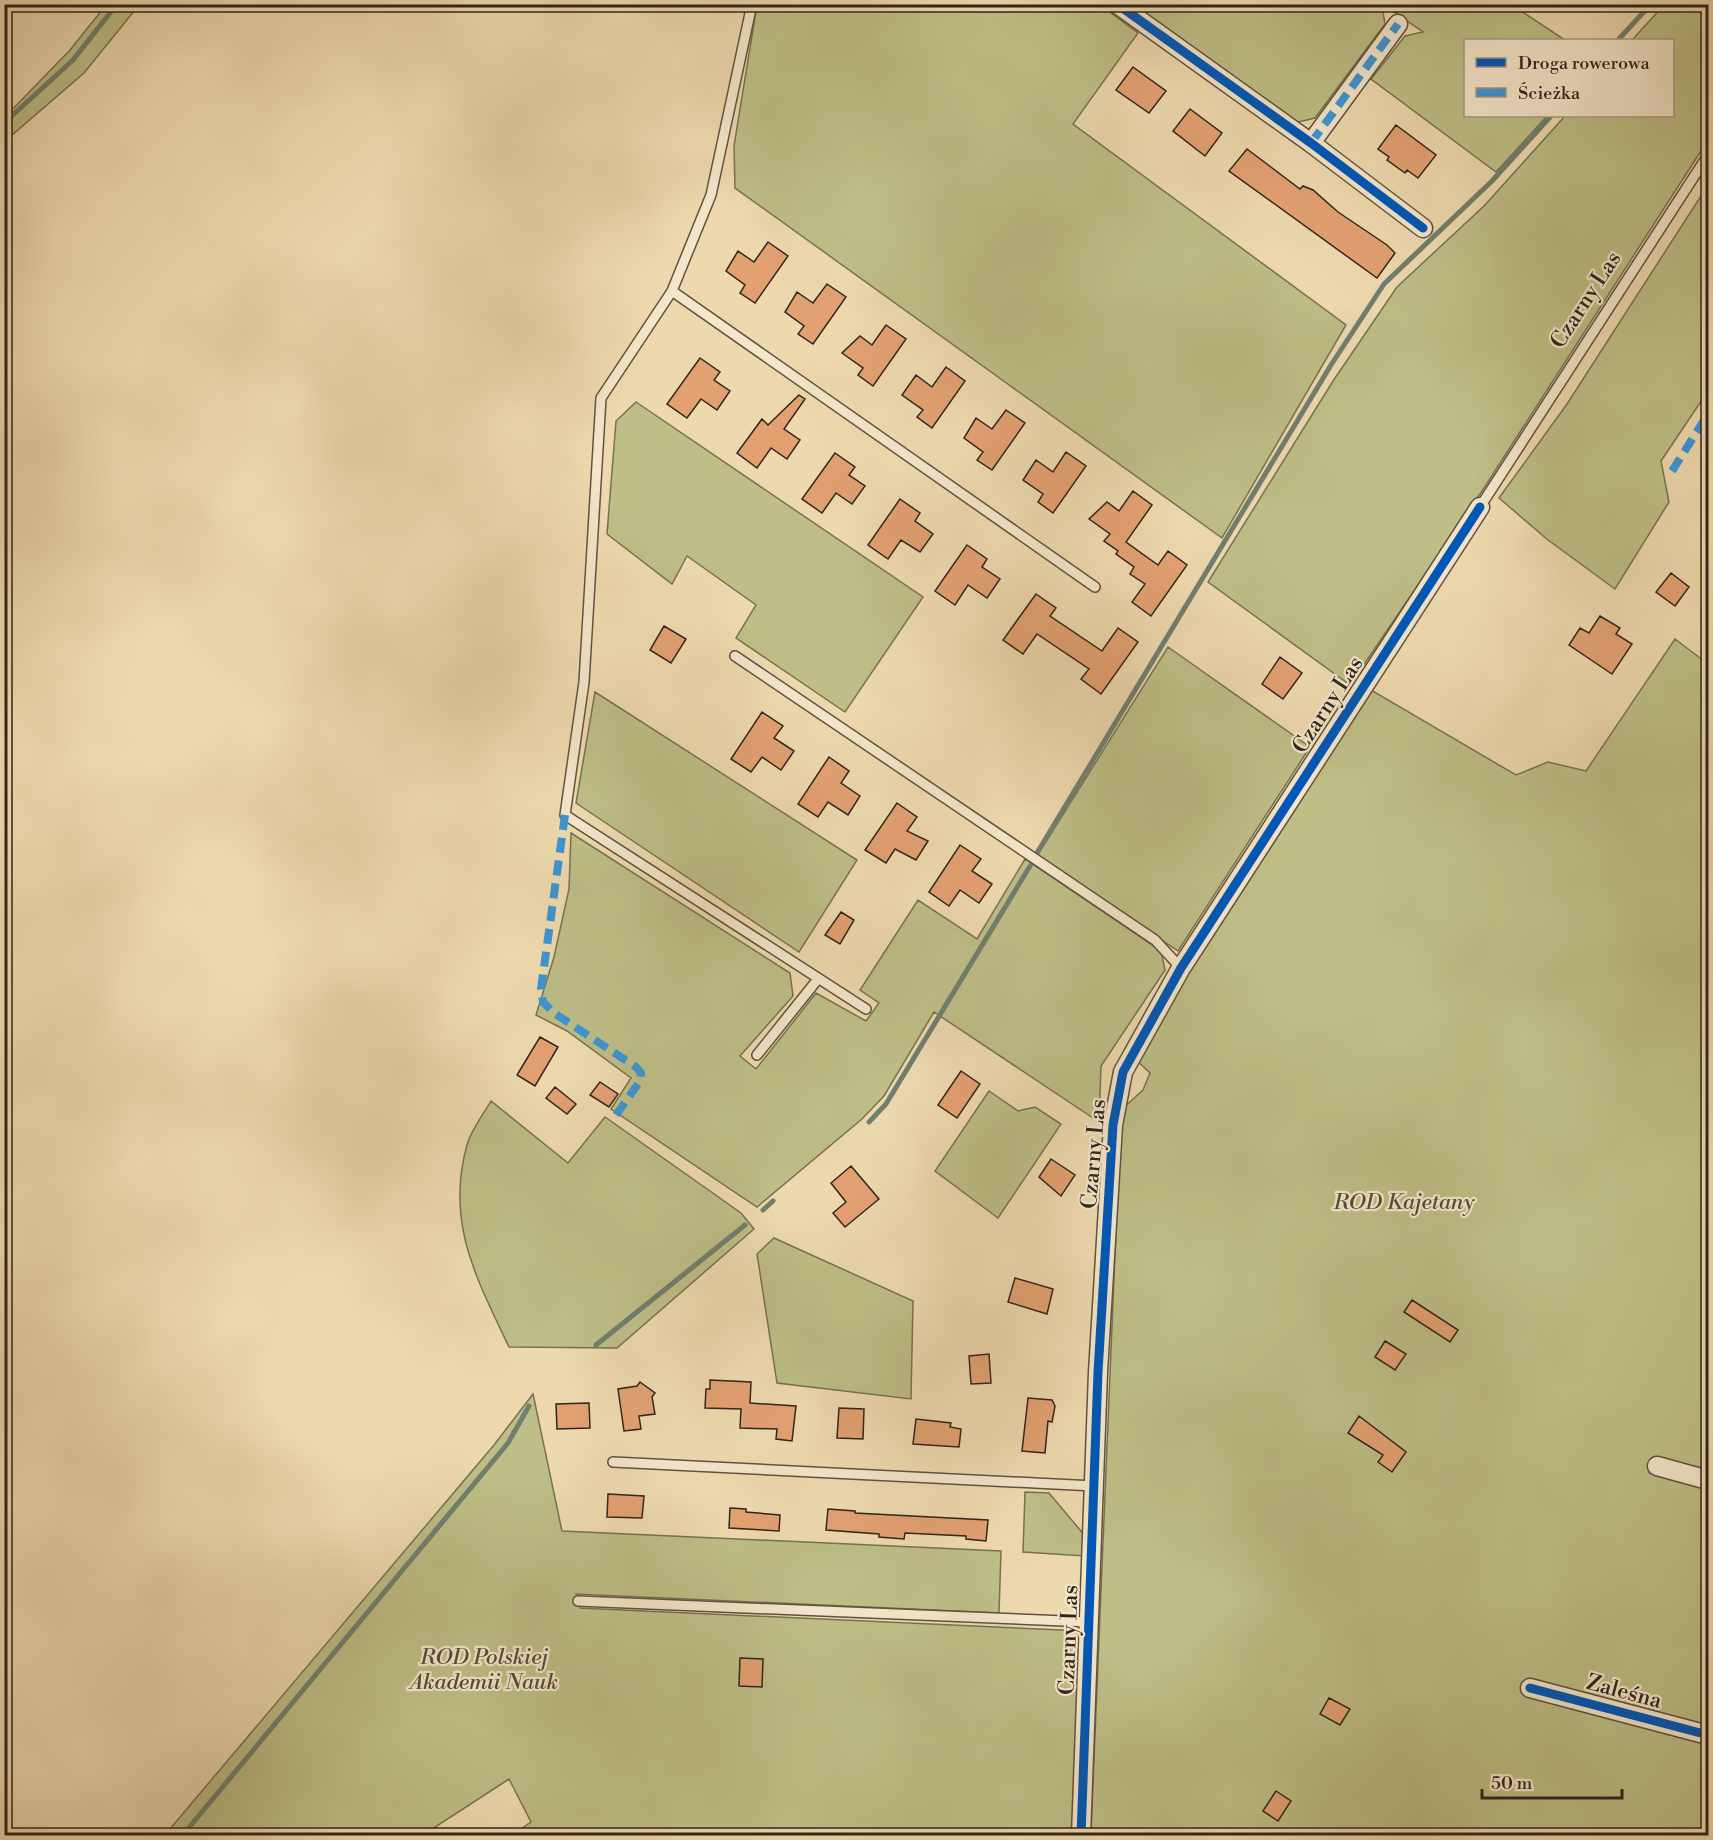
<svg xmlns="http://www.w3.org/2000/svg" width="1713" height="1840" viewBox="0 0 1713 1840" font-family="'Libre Bodoni',serif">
<rect width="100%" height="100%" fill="#eed9ae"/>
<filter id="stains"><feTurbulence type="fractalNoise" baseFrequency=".00333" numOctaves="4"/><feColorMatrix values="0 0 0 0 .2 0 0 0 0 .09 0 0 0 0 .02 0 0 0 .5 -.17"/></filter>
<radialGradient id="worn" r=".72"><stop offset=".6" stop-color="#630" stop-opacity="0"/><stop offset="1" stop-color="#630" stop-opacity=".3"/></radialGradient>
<!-- green -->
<path fill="#bebe86" stroke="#777251" stroke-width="1.5" d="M106 5H139L84 73 5 141V117L70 50Z
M757 5H1100L1138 33 1073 124 1346 325 1222 538 735 188 734 146Z
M1135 5H1382L1385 24 1315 118 1290 124 1140 11Z
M1384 5H1512L1565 40H1466V116H1547L1496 172 1371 79 1405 36 1423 32Z
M1664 5H1708V140L1484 488 1350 685 1208 582 1333 381 1397 287 1485 205 1565 116H1672V40H1632Z
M1708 185V391L1661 461 1669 502 1615 589 1548 540 1499 498 1567 404Z
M636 402 923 597 845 712 736 638 756 605 687 556 672 584 607 534 616 421Z
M1675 639 1708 664V1472L1655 1458 1649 1473 1708 1489V1726L1530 1680 1523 1694 1708 1745V1835L1179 1836 1091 1831 1121 1110 1143 1090 1150 1073 1134 1058 1298 805 1366 687 1516 775 1548 762 1586 771Z
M1168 647 1310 747 1178 951 1037 856Z
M595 692 857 860 799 952 576 803Z
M571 833 790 973 793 996 740 1056 756 1069 816 993 866 1021 879 1003 860 990 918 900 977 939 1025 859 1161 951 1165 970 1101 1066 1099 1122 934 1012 884 1096 862 1119 757 1207 611 1109 631 1078 567 1031 536 1015 554 957 569 889Z
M989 1091 1018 1111 1035 1107 1061 1124 998 1218 935 1171Z
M491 1101 568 1163 605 1117 741 1213 754 1229 617 1348 509 1347C477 1279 445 1223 467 1145 471 1130 483 1115 491 1101Z
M774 1238 913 1301 911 1399 777 1383 757 1254Z
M533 1394 562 1531 1001 1551 999 1613 576 1594 580 1608 1082 1631 1073 1835 637 1836 636 1829 625 1835H512L531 1822 509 1779 423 1835 164 1836 494 1445Z
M1025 1492 1049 1493 1086 1537 1085 1556 1023 1552Z"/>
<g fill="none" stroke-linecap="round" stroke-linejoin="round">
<!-- stream -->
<path stroke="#707f6f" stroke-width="5" d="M1618 40 1651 4
M4 123 73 60 117 4
M1037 853 1331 365 1384 284 1492 181 1551 116
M869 1122 886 1104 1030 866
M763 1210 773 1201
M596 1345 745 1225
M182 1836 508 1443 529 1406"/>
</g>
<!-- building -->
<path fill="#e3a172" stroke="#30251c" stroke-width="1.5" d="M1133 67 1166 91 1149 113 1116 90Z
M1190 109 1222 133 1205 156 1173 131Z
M1396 125 1436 155 1418 178 1407 170 1405 173 1387 160 1389 157 1378 149Z
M1247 149 1300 189 1303 186 1313 190 1338 212 1387 245 1395 253 1377 278 1229 171Z
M768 242 788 256 755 303 740 293 745 285 726 271 738 251 754 262Z
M827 284 846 297 813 344 798 334 804 326 785 312 797 292 813 303Z
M886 325 906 339 873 386 858 375 863 368 842 353 860 336 872 345Z
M700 358 720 372 714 380 730 391 717 410 701 399 687 418 667 404Z
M946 367 965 381 932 428 917 417 923 410 902 395 916 375 932 387Z
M799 395 805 399 784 429 800 440 787 459 771 448 757 468 737 453 762 419 768 425Z
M1006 410 1025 423 992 470 977 460 983 452 964 438 976 418 992 429Z
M1066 452 1086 466 1053 513 1038 502 1043 494 1023 480 1036 460 1053 472Z
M835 453 855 467 849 475 865 486 852 504 836 493 822 513 802 499Z
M1133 491 1152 505 1126 542 1158 565 1168 551 1187 565 1151 616 1132 602 1145 584 1130 574 1134 567 1116 554 1118 551 1104 541 1110 534 1089 519 1107 502 1119 511Z
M900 499 920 513 915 521 933 534 920 552 901 540 888 559 868 545Z
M967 545 987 559 982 567 1000 579 987 598 968 585 955 605 935 591Z
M1671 573 1689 587 1675 606 1656 592Z
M1036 594 1056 608 1050 616 1102 651 1118 628 1138 642 1101 694 1081 679 1089 669 1037 634 1023 654 1003 640Z
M1600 616 1620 628 1616 634 1632 644 1612 674 1569 645 1580 628 1589 633Z
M664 626 686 639 671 663 650 650Z
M1280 657 1302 673 1283 699 1262 684Z
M762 712 783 726 774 738 794 751 781 770 762 757 751 772 731 759Z
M829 757 849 771 841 783 860 796 848 815 828 802 818 817 798 804Z
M897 803 917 817 907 831 928 841 916 860 895 849 886 863 865 850Z
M960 845 981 859 972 871 992 884 979 903 960 890 949 906 929 892Z
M841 912 854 920 840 944 825 935Z
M540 1037 558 1047 535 1086 517 1075Z
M961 1071 980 1084 957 1118 938 1105Z
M600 1082 618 1094 609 1107 590 1095Z
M555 1087 576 1104 567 1114 546 1098Z
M1051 1159 1075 1175 1061 1196 1039 1177Z
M851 1166 879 1199 845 1227 833 1213 846 1202 831 1183Z
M1015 1278 1053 1289 1047 1314 1008 1302Z
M1412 1300 1458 1330 1450 1342 1404 1312Z
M1385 1341 1406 1354 1395 1370 1375 1357Z
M989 1354 991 1383 971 1384 969 1356Z
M710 1380 751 1382 750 1403 796 1406 792 1441 776 1439 777 1429 740 1428 741 1409 705 1408 706 1389H710Z
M640 1382 655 1393 652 1397 655 1414 639 1416 641 1429 624 1431 618 1389 637 1386Z
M1028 1398 1052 1400 1055 1406 1052 1422 1048 1421 1045 1453 1022 1451Z
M589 1403 590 1428 557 1429 556 1404Z
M839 1408 864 1409 863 1439 837 1438Z
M1359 1416 1406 1452 1392 1472 1378 1462 1383 1455 1348 1433Z
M916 1419 951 1423 950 1427 961 1429 959 1447 913 1444Z
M608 1494 644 1496 642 1518 607 1517Z
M730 1508 746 1509V1512L780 1515 779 1531 729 1528Z
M828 1509 855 1511V1513L988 1520 986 1541 966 1539V1536L905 1533 904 1539 879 1537V1534L826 1530Z
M740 1658 763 1659 762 1687 739 1686Z
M1329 1698 1350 1709 1340 1725 1320 1714Z
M1276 1791 1291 1801 1278 1821 1263 1811Z"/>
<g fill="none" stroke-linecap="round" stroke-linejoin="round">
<!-- lane casing -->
<g stroke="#605240" stroke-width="12">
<path id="lane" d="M752 4 711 195 672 291 601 398 584 682 565 815 866 1009
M672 291 1095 587
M1480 507 1708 155
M735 656 1155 940 1181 968
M757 1055 818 979
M613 1462 1094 1486
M578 1601 1089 1622"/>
</g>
<!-- street casing -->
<g stroke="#605240" stroke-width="21">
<path id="street" d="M1117 4 1311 143 1423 228
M1311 143 1398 24
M1657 1466 1708 1480
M1530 1688 1708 1735
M1081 1836 1098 1372 1113 1125 1123 1072 1181 968 1480 507"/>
</g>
<!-- lane -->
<use href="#lane" stroke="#f4e6ca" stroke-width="9"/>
<!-- street -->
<use href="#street" stroke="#f4e6ca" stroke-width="18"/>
<!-- quiet -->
<path stroke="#3d95d4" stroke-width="8" stroke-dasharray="15 8" stroke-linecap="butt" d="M1311 143 1398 24
M1672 471 1708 414
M565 815 541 989 543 1002 554 1013 636 1067 641 1073 640 1081 614 1118"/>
<!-- cycleway casing -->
<g stroke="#f4e6ca" stroke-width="13">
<path id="cycleway" d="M1117 4 1311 143 1423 228
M1530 1688 1708 1735
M1081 1836 1098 1372 1113 1125 1123 1072 1181 968 1480 507"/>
</g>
<!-- cycleway -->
<use href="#cycleway" stroke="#0057b8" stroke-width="9"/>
</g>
<g text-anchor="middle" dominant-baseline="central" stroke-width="4.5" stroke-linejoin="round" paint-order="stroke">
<!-- street labels -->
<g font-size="22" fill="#30251c" stroke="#f4e6ca">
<text transform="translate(1586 300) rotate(-57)">Czarny Las</text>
<text transform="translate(1328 705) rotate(-57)">Czarny Las</text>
<text transform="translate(1094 1154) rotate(-85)">Czarny Las</text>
<text transform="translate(1069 1640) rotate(-88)">Czarny Las</text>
<text transform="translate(1624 1692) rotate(15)">Zaleśna</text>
</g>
<!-- park labels -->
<g font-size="22" font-style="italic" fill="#544b36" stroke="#f4e6ca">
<text x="1404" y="1202">ROD Kajetany</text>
<text x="484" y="1657">ROD Polskiej<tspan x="484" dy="25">Akademii Nauk</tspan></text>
</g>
</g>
<!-- margin -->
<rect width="1713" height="1840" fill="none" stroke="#eed9ae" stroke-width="24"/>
<rect x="6" y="6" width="1701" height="1828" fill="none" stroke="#30251c" stroke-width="3"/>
<rect x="12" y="12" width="1689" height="1816" fill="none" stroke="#30251c" stroke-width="1.5"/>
<!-- legend -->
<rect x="1464" y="39" width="210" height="78" fill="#f4e6ca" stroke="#a69984" stroke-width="1.5"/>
<rect x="1476" y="58" width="30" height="9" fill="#0057b8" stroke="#a69984" stroke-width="1.5"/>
<text x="1518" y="69" font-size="18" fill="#30251c">Droga rowerowa</text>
<rect x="1476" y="88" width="30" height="9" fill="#3d95d4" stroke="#a69984" stroke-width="1.5"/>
<text x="1518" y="99" font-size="18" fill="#30251c">Ścieżka</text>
<!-- scale -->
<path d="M1482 1789v9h140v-9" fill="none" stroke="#30251c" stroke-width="3"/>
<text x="1491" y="1789" font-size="18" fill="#30251c" stroke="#f4e6ca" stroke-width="4.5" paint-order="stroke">50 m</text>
<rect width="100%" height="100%" filter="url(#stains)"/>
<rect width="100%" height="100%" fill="url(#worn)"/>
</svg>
